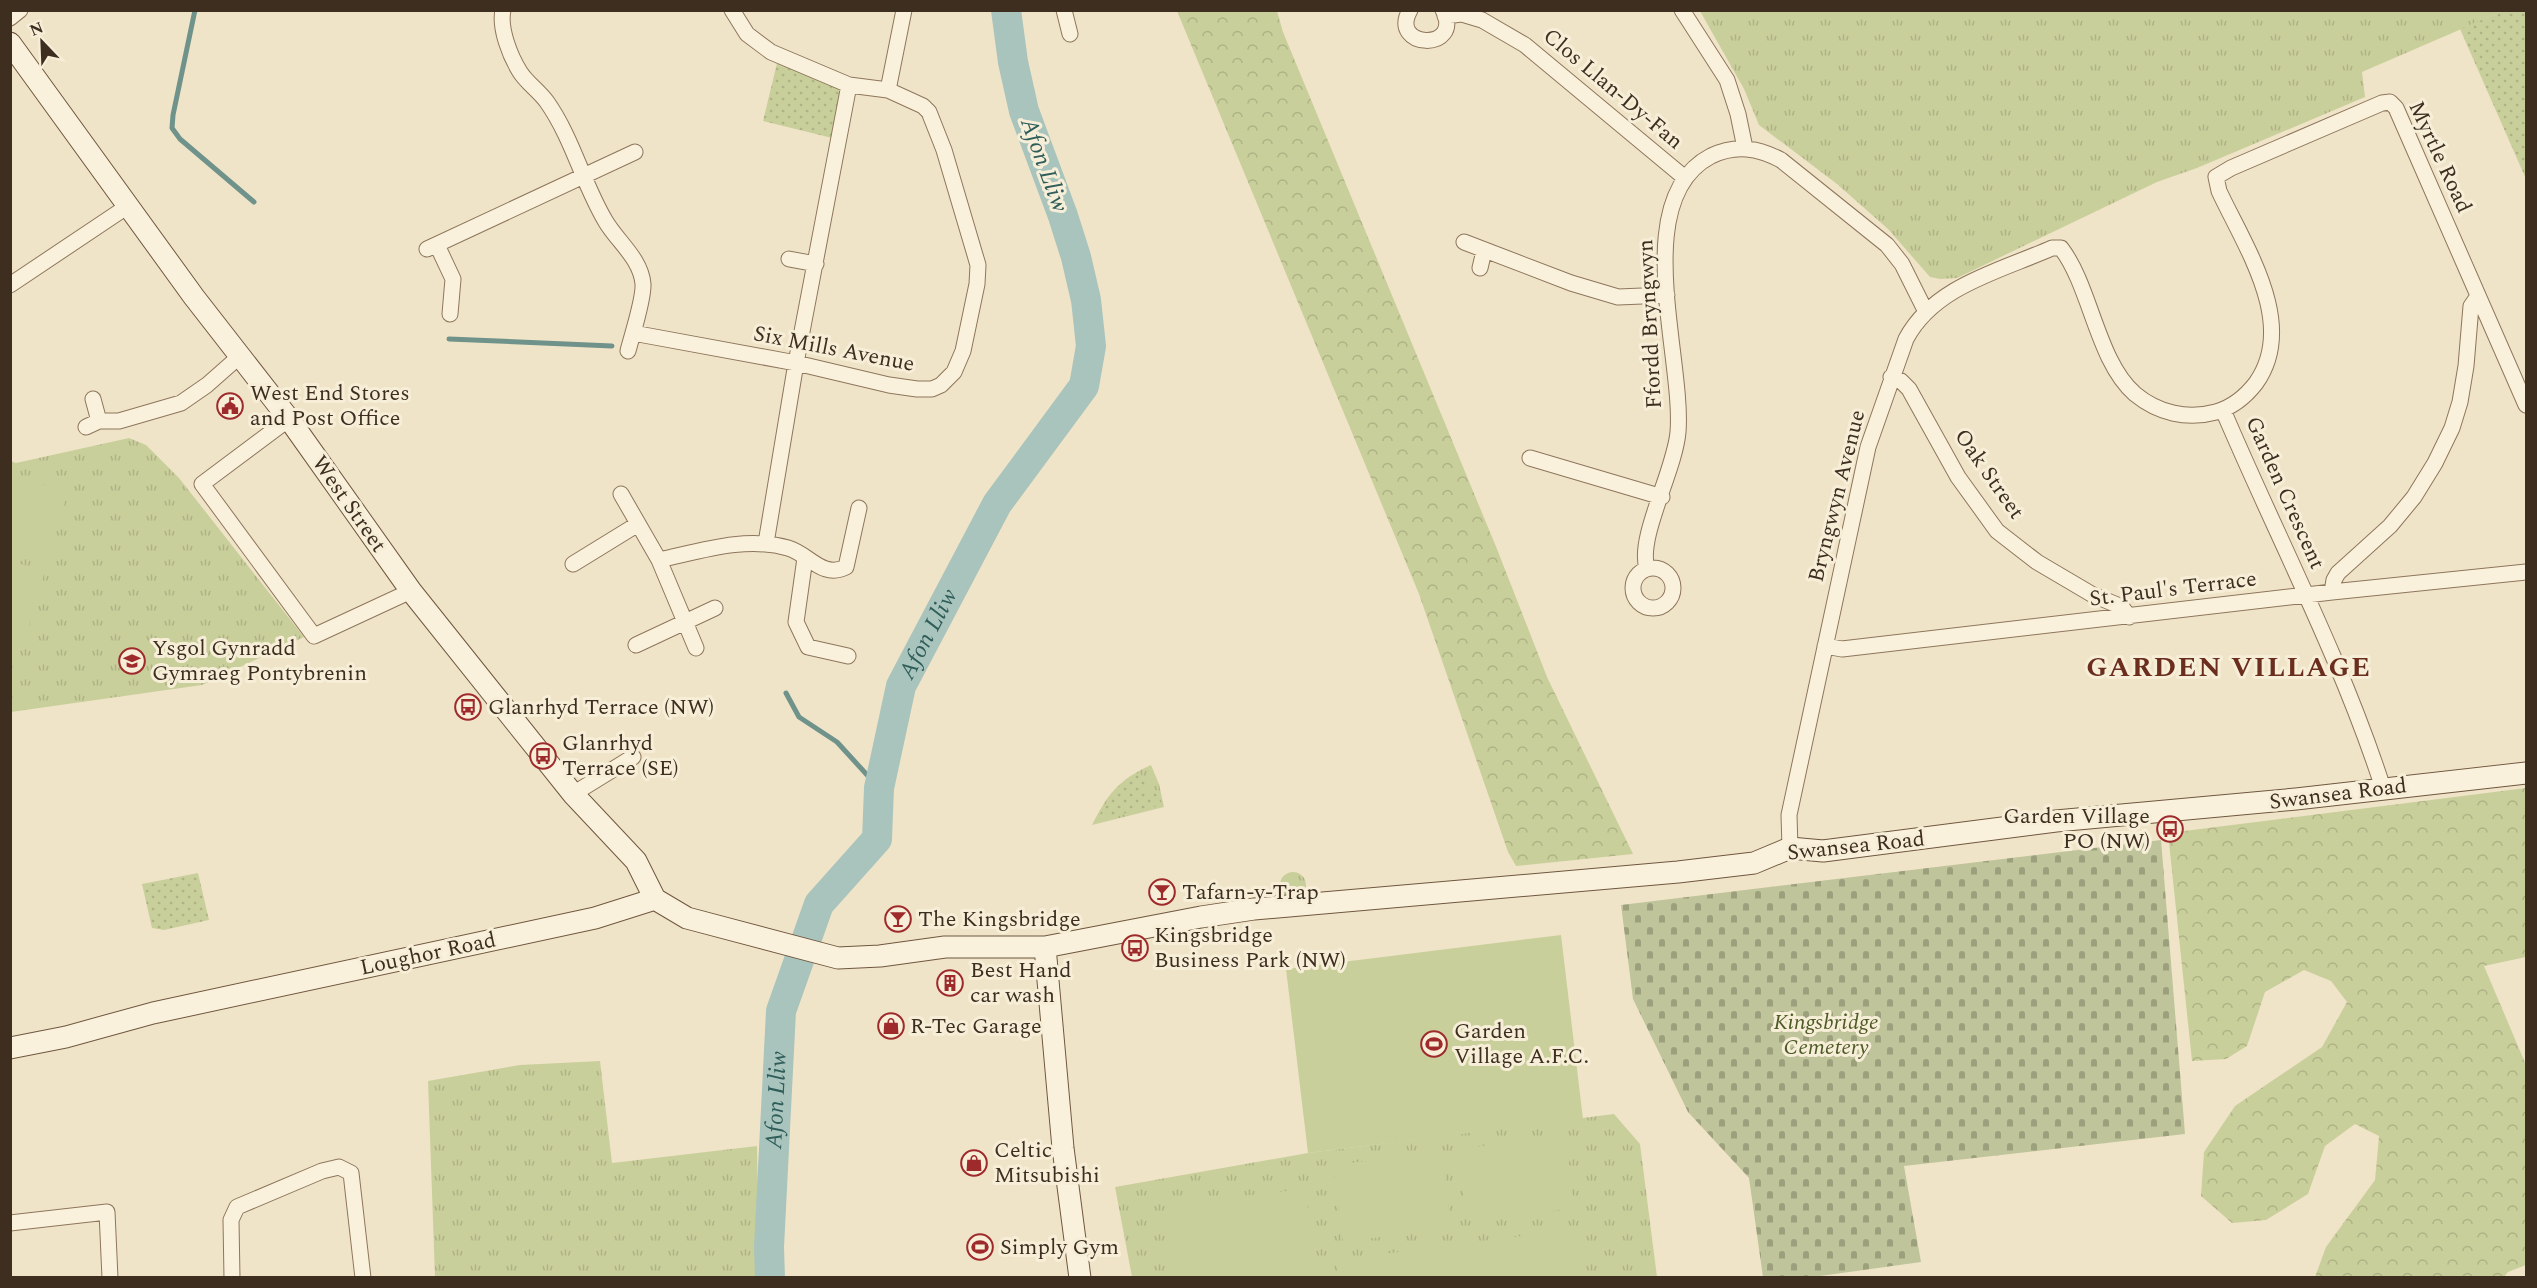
<svg xmlns="http://www.w3.org/2000/svg" width="2537" height="1288" viewBox="0 0 2537 1288" font-family="Spectral,serif">
<defs>
<pattern id="grass-tufts" width="24" height="20" patternUnits="userSpaceOnUse" patternTransform="scale(1.5)"><rect width="24" height="20" fill="#c9cf9b"/><path d="M3 7l-1-3M5 7V3M7 7l1-3M15 17l-1-3M17 17v-4M19 17l1-3" fill="none" stroke="#aeb285"/></pattern>
<pattern id="forest-crowns" width="20" height="18" patternUnits="userSpaceOnUse" patternTransform="scale(1.5)"><rect width="20" height="18" fill="#c9cf9b"/><path d="M2 6a3 3 0 1 1 6 0M12 15a3 3 0 1 1 6 0" fill="none" stroke="#aeb285"/></pattern>
<pattern id="cemetery-stones" width="16" height="16" patternUnits="userSpaceOnUse" patternTransform="scale(1.5)"><rect width="16" height="16" fill="#bfc49a"/><path d="M2 7V4a2 2 0 0 1 4 0v3zM10 15v-3a2 2 0 0 1 4 0v3z" fill="#9ca07d"/></pattern>
<pattern id="park-dots" width="8" height="8" patternUnits="userSpaceOnUse" patternTransform="scale(1.5)"><rect width="8" height="8" fill="#c9cf9b"/><path d="M2 2h.1M6 6h.1" fill="none" stroke="#aeb285" stroke-width="1.8" stroke-linecap="round"/></pattern>
</defs>
<rect width="100%" height="100%" fill="#f0e4c8"/>
<!-- grass -->
<path fill="url(#grass-tufts)" d="M1700 11H2503L2362 72 2365 97 2197 168 2157 182 1957 278 1940 279 1930 277 1888 229 1837 184 1759 125 1744 89Z
M129 438 146 445 179 478 304 637 202 685 11 712 10 461 16 463Z
M1151 765 1159 784 1164 807 1092 825C1108 794 1118 780 1151 765Z
M1280 885a13 13 0 1 1 26 0a13 13 0 1 1-26 0Z
M600 1061 612 1163 757 1146 759 1277H435L428 1081 520 1065Z
M1614 1114 1640 1144 1657 1277H1132L1115 1187 1308 1153Z"/>
<!-- forest -->
<path fill="url(#forest-crowns)" d="M1177 11H1277L1283 32 1497 549 1547 677 1633 854 1516 866 1508 852 1419 594Z
M2526 788V957L2484 966 2526 1065V1265L2508 1272 2504 1277H2315L2326 1247 2375 1180 2379 1136 2355 1124 2325 1146 2308 1194 2266 1220 2232 1223 2201 1196 2204 1152 2235 1106 2322 1047 2347 1002 2331 981 2304 970 2265 992 2247 1046 2226 1059 2192 1061 2168 833Z"/>
<!-- cemetery -->
<path fill="url(#cemetery-stones)" d="M2161 840 2185 1134 1904 1166 1921 1262 1813 1277H1763L1749 1178 1688 1112 1633 999 1621 905Z"/>
<!-- park -->
<path fill="url(#park-dots)" d="M2503 11H2526V179L2460 29Z
M778 59 843 87 832 138 763 121Z
M1140 772 1148 791 1159 790 1162 805 1098 819C1108 796 1118 784 1140 772Z
M198 873 209 920 164 930 152 928 142 884Z"/>
<!-- garden -->
<path fill="#c9cf9b" d="M11 475 68 492 48 560 11 549Z
M10 561 45 571 24 643 11 639Z
M1561 935 1583 1119 1308 1153 1286 969Z
M1566 1136 1574 1208 1467 1221 1458 1149Z
M1442 1152 1451 1228 1343 1242 1333 1165Z
M1306 1189 1315 1277H1174L1166 1204Z
M1577 1229 1584 1277H1338L1336 1260Z"/>
<g fill="none" stroke-linecap="round" stroke-linejoin="round">
<!-- stream -->
<path stroke="#6f938a" stroke-width="5" d="M195 10 173 115 172 128 180 139 254 202
M449 339 612 346
M786 693 799 717 837 742 879 788"/>
<!-- river -->
<path stroke="#a9c4bc" stroke-width="30" id="s1" d="M770 1278 769 1247 781 1011 819 904 877 839 879 788 901 686 997 504 1084 386 1091 346 1086 300 1076 257 1063 216 1024 111 1013 62 1006 10"/>
<!-- minor casing -->
<g stroke="#8d765c" stroke-width="17">
<path id="minor" d="M503 10C499 28 510 56 520 72 527 83 539 91 547 102 573 139 583 184 606 222 618 242 641 259 643 284 644 299 632 335 628 351
M1064 10 1070 34
M1410 10C1388 49 1464 52 1443 10
M1682 10 1727 80 1738 114 1745 148
M1445 16 1462 14 1482 20 1525 45 1685 178
M10 18 20 10
M888 90 904 10
M1464 242 1571 283 1618 297 1667 295
M437 245 453 279 450 314
M427 249 635 152
M789 259 816 264
M1480 268 1484 251
M10 285 128 206
M633 333 796 363 889 385 917 389H932L941 385 954 372 963 351 977 284 978 265 944 150 929 112 923 106 888 90 849 85 771 52 747 34 732 10
M1891 377 1901 381 1909 389 1958 477 1997 531 2037 562 2093 595 2122 607 2129 617
M93 399 99 421
M2223 410C2276 535 2341 658 2383 788
M289 419 202 484 314 636 411 591
M86 427 99 421H119L181 403 207 385 241 355
M1530 458 1662 497
M621 494 659 560C701 551 745 536 788 548 809 554 822 579 846 567L859 508
M766 543 796 363 849 85
M805 558 796 622 808 647 848 656
M659 560 696 648
M573 564 638 524
M1633 588a20 20 0 1 1 40 0a20 20 0 1 1-40 0Z
M1647 568C1637 538 1675 470 1678 432 1684 358 1628 199 1711 156 1736 144 1758 148 1781 160L1887 245 1902 264 1925 310
M2332 592 2334 580 2338 573 2390 526 2414 497 2435 463 2452 428 2460 402 2466 366 2471 306 2478 296
M636 645 715 608
M1825 646 1842 649 2332 592 2526 572
M573 794 633 757
M1790 848 1789 815 1868 447 1906 339C1934 286 2000 271 2052 248H2061C2091 287 2097 361 2135 394 2158 413 2187 420 2216 412 2233 407 2246 396 2256 383 2298 324 2245 247 2219 191L2216 177 2231 168 2382 103 2390 102 2396 108 2526 405
M10 1223 107 1212 110 1278
M232 1278 231 1220 237 1207 322 1171 339 1167 351 1173 363 1278"/>
</g>
<!-- secondary casing -->
<g stroke="#6f573f" stroke-width="23">
<path id="secondary" d="M10 43 194 297 289 419 411 591 573 794 636 861 655 899
M1045 947 1063 1148 1080 1278
M10 1048 66 1037 153 1013 595 918 655 899 687 918 838 958 880 956 945 947H1045L1201 917 1254 909 1678 872 1754 863 1790 848 1823 851 2056 821 2296 799 2526 773"/>
</g>
<!-- minor -->
<use href="#minor" stroke="#faf1dc" stroke-width="15"/>
<!-- secondary -->
<use href="#secondary" stroke="#faf1dc" stroke-width="21"/>
</g>
<!-- icons -->
<defs>
<g id="civic-ring" transform="scale(1.35)"><circle r="9.5" fill="#f7eed8" stroke="#9e2a2b" stroke-width="1.5"/><path d="M-.6-6.5H3V-4.5H.6V-3L4-1V1h2V6H-6V1h2V-1L-.6-3ZM-1.2 2.5V6h2.4V2.5Z" fill="#9e2a2b"/></g>
<g id="school-ring" transform="scale(1.35)"><circle r="9.5" fill="#f7eed8" stroke="#9e2a2b" stroke-width="1.5"/><path d="M0-5L7-2L0 1L-7-2ZM-4 1L0 2.5L4 1V4Q0 6-4 4Z" fill="#9e2a2b"/></g>
<g id="bus-ring" transform="scale(1.35)"><circle r="9.5" fill="#f7eed8" stroke="#9e2a2b" stroke-width="1.5"/><path d="M-5-6H5V4H4V6H2V4H-2V6H-4V4H-5ZM-3.5-4V0h7V-4ZM-3.5 1.2v1.5H-2V1.2ZM2 1.2v1.5H3.5V1.2Z" fill="#9e2a2b"/></g>
<g id="bar-ring" transform="scale(1.35)"><circle r="9.5" fill="#f7eed8" stroke="#9e2a2b" stroke-width="1.5"/><path d="M-6-5H6L.8 .8V4.5H3.5V6h-7V4.5H-.8V.8Z" fill="#9e2a2b"/></g>
<g id="building-ring" transform="scale(1.35)"><circle r="9.5" fill="#f7eed8" stroke="#9e2a2b" stroke-width="1.5"/><path d="M-4-6H4V6H1V3H-1V6H-4ZM-2.5-4.3h1.7v1.8h-1.7ZM.8-4.3h1.7v1.8H.8ZM-2.5-1h1.7V.8h-1.7ZM.8-1h1.7V.8H.8Z" fill="#9e2a2b"/></g>
<g id="shop-ring" transform="scale(1.35)"><circle r="9.5" fill="#f7eed8" stroke="#9e2a2b" stroke-width="1.5"/><path d="M-5-2.5h2.3a2.7 3.5 0 0 1 5.4 0H5L5.5 6h-11ZM-1.5-2.5h3a1.5 2.3 0 0 0-3 0Z" fill="#9e2a2b"/></g>
<g id="stadium-ring" transform="scale(1.35)"><circle r="9.5" fill="#f7eed8" stroke="#9e2a2b" stroke-width="1.5"/><path d="M0-5a6.5 5 0 1 0 0 10a6.5 5 0 1 0 0-10ZM-3.5-1.8h7v3.6h-7Z" fill="#9e2a2b"/></g>
</defs>
<g fill-rule="evenodd">
<use href="#civic-ring" x="230" y="406"/>
<use href="#school-ring" x="132" y="661"/>
<use href="#bus-ring" x="468" y="707"/>
<use href="#bus-ring" x="543" y="756"/>
<use href="#bus-ring" x="2170" y="829"/>
<use href="#bar-ring" x="1162" y="892"/>
<use href="#bar-ring" x="898" y="919"/>
<use href="#bus-ring" x="1135" y="948"/>
<use href="#building-ring" x="950" y="983"/>
<use href="#shop-ring" x="891" y="1026"/>
<use href="#stadium-ring" x="1434" y="1044"/>
<use href="#shop-ring" x="974" y="1163"/>
<use href="#stadium-ring" x="980" y="1247"/>
</g>
<g text-anchor="middle" dominant-baseline="central" stroke-width="6" stroke-linejoin="round" paint-order="stroke">
<!-- street labels -->
<g font-size="22" fill="#3d2e20" stroke="#f7eed8">
<text transform="translate(1613 89) rotate(40)">Clos Llan-Dy-Fan</text>
<text transform="translate(2440 157) rotate(65)">Myrtle Road</text>
<text transform="translate(1650 324) rotate(-93)">Ffordd Bryngwyn</text>
<text transform="translate(834 349) rotate(11)">Six Mills Avenue</text>
<text transform="translate(1989 474) rotate(55)">Oak Street</text>
<text transform="translate(2285 493) rotate(66)">Garden Crescent</text>
<text transform="translate(1837 496) rotate(-76)">Bryngwyn Avenue</text>
<text transform="translate(349 504) rotate(55)">West Street</text>
<text transform="translate(2173 589) rotate(-7)">St. Paul's Terrace</text>
<text transform="translate(2338 794) rotate(-7)">Swansea Road</text>
<text transform="translate(1856 846) rotate(-6)">Swansea Road</text>
<text transform="translate(428 954) rotate(-12)">Loughor Road</text>
</g>
<!-- poi labels -->
<g font-size="22" fill="#3d2e20" stroke="#f7eed8" text-anchor="start">
<text x="250" y="393">West End Stores<tspan x="250" dy="25">and Post Office</tspan></text>
<text x="152" y="648">Ysgol Gynradd<tspan x="152" dy="25">Gymraeg Pontybrenin</tspan></text>
<text x="488" y="707">Glanrhyd Terrace (NW)</text>
<text x="562" y="743">Glanrhyd<tspan x="562" dy="25">Terrace (SE)</tspan></text>
<text x="2150" y="816" text-anchor="end">Garden Village<tspan x="2150" dy="25">PO (NW)</tspan></text>
<text x="1182" y="892">Tafarn-y-Trap</text>
<text x="918" y="919">The Kingsbridge</text>
<text x="1154" y="935">Kingsbridge<tspan x="1154" dy="25">Business Park (NW)</tspan></text>
<text x="970" y="970">Best Hand<tspan x="970" dy="25">car wash</tspan></text>
<text x="910" y="1026">R-Tec Garage</text>
<text x="1454" y="1031">Garden<tspan x="1454" dy="25">Village A.F.C.</tspan></text>
<text x="994" y="1150">Celtic<tspan x="994" dy="25">Mitsubishi</tspan></text>
<text x="1000" y="1247">Simply Gym</text>
</g>
<!-- park labels -->
<g font-size="22" font-style="italic" fill="#4d5a26" stroke="#f7eed8">
<text x="1826" y="1022">Kingsbridge<tspan x="1826" dy="25">Cemetery</tspan></text>
</g>
<!-- water labels -->
<g font-size="24" font-style="italic" fill="#2f5d5a" stroke="#f7eed8">
<text transform="translate(1044 165) rotate(70)">Afon Lliw</text>
<text stroke="none"><textPath href="#s1" startOffset="682">Afon Lliw</textPath></text>
<text stroke="none"><textPath href="#s1" startOffset="178">Afon Lliw</textPath></text>
</g>
<!-- district labels -->
<g font-size="28" font-weight="bold" letter-spacing="1.5" fill="#6b2e1e" stroke="#f7eed8">
<text x="2229" y="667">GARDEN VILLAGE</text>
</g>
</g>
<!-- border -->
<rect width="2537" height="1288" fill="none" stroke="#3d2e20" stroke-width="24"/>
<!-- north arrow -->
<g transform="translate(42 42) rotate(337)" stroke="#f7eed8" stroke-width="4.5" paint-order="stroke">
<path d="M0-4.5L10 22L0 15L-10 22Z" fill="#3d2e20"/>
<text y="-9" font-size="16" font-weight="bold" text-anchor="middle" fill="#3d2e20">N</text>
</g>
</svg>
